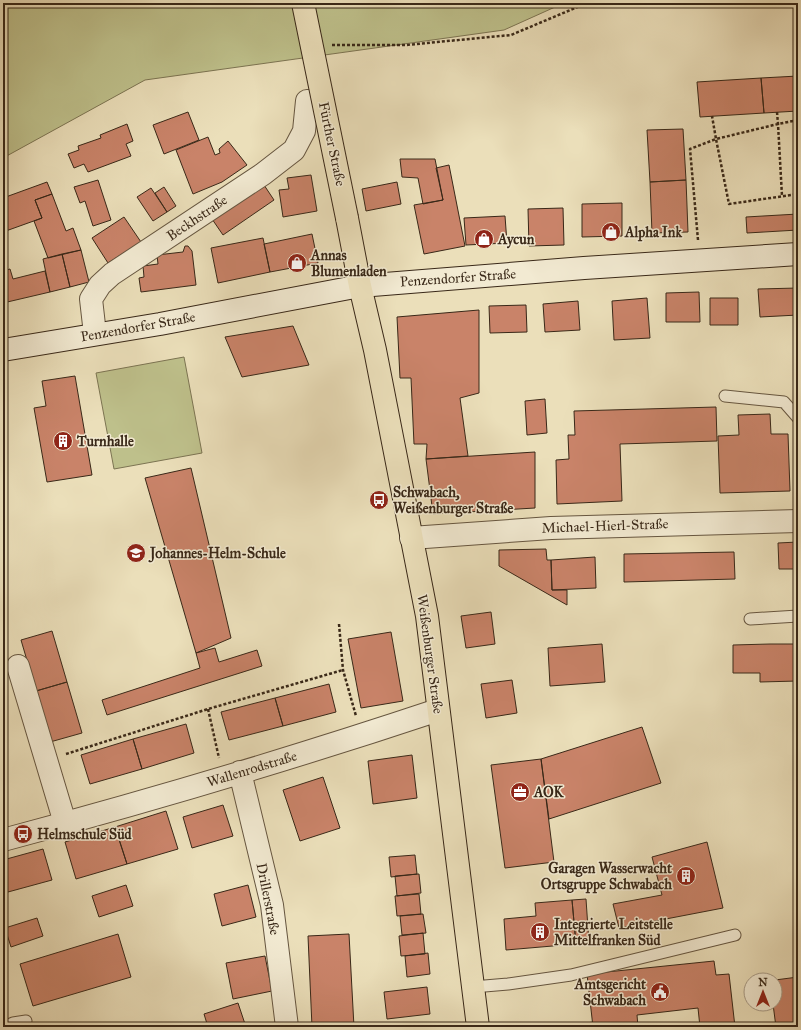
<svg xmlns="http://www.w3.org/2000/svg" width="801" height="1030" viewBox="0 0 801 1030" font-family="'IM FELL Great Primer',serif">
<rect width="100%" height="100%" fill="#ebdfba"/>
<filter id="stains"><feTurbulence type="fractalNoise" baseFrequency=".005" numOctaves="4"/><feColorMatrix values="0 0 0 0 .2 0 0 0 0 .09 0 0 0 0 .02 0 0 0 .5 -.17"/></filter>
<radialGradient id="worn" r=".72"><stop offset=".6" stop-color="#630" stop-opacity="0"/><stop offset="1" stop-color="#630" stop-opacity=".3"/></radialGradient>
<!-- green -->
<path fill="#bec08b" stroke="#7c7452" d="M3 3H564L504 30 145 80 3 158Z
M184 357 202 453 114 469 96 373Z"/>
<!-- building -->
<path fill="#c98369" stroke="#392818" d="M798 76V111L764 113 761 78Z
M761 78 764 113 700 117 697 82Z
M188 112 199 140 164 154 153 125Z
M127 124 133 141 126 144 131 156 88 172 84 164 74 168 68 154 79 150 78 146 101 138 100 135Z
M683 129 686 180 650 182 647 130Z
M208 137 215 155 220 153 219 149 228 141 247 165 222 182 193 194 176 150Z
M400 159H435L443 200 423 204 418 178 402 177Z
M449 165 465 246 424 254 414 205 443 200 436 168Z
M311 175 317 211 283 217 279 190 289 189 287 178Z
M98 180 111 220 93 226 85 201 80 203 74 187Z
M686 180 688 232 652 233 650 182Z
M47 182 52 194 35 200 42 218 3 232V198Z
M397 182 401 204 366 211 362 189Z
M264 185 274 200 223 235 212 219Z
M164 187 176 206 167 212 155 193Z
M151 188 167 212 153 221 137 197Z
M52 194 66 231 73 228 81 250 48 258 34 221 42 218 35 200Z
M622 203V236L582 237V204Z
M563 208 564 245 529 246 528 209Z
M798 214V230L747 233 746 217Z
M505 216 507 243 466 245 464 218Z
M124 217 141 242 108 263 92 238Z
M312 234 318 263 270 272 264 244Z
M263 238 270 272 218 283 211 248Z
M185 246H188L192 251 196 285 141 292 139 278 144 277 143 266 158 264 157 255 183 252Z
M81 250 89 282 70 287 62 254Z
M62 254 70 287 50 292 43 259Z
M10 269 13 279 45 271 50 292 3 303V271Z
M798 288V315L760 317 758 289Z
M699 292 700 322H666V293Z
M647 298 650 338 614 340 612 301Z
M710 298H738V325H710Z
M578 301 580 330 545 332 543 304Z
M526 305 527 332 490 333 489 306Z
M479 310V393L460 398 468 456 426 459 427 444H414L411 378H400L397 317Z
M293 326 309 365 242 377 225 337Z
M75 376 92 475 47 482 34 408 46 406 42 381Z
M545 399 547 433 527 435 525 401Z
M716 407 717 441 620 444 622 501 557 504 556 460 569 459 568 435H575L574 411Z
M770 414 771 434H788L790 491 720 493 718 436 739 435 738 415Z
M535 452V508L433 514 426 459Z
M191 468 231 638 196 653 145 478Z
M798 542V569H779L778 543Z
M546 549 547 560H551L552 590H567V605L499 566V550Z
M734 552 735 579 624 582V554Z
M595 557 596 588 552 590 551 560Z
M491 612 495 644 466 648 461 616Z
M52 631 67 682 36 691 21 640Z
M391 632 403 701 361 708 348 639Z
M602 644 605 682 550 686 548 648Z
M770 644H798V681L760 682V673H733V645Z
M215 648 219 662 257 650 262 666 107 715 102 700 200 668 196 653Z
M512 680 517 713 486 718 481 684Z
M67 682 82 733 50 742 36 691Z
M329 684 336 712 283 726 275 698Z
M275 698 283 726 229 740 221 712Z
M186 724 194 753 142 769 133 739Z
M642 727 661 783 549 819 541 759Z
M133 739 142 769 90 784 81 755Z
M412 755 417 798 373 804 368 761Z
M541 759 554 862 505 868 491 765Z
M323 777 340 828 300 841 283 790Z
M223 805 233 836 192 848 183 817Z
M166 811 178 849 127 864 115 827Z
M115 827 127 864 76 879 65 842Z
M707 842 723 908 619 928 613 904 662 895 652 857Z
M43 849 52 880 8 892 3 876V860Z
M415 855 417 874 391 877 389 857Z
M419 874 421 893 397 896 395 876Z
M126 885 133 906 99 917 92 896Z
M248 885 256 917 222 926 214 894Z
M419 894 421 914 397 916 395 896Z
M586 899 589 943 576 944 572 900Z
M572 900 576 944 506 950 504 919 536 916 535 903Z
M423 914 426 933 402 935 400 916Z
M37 918 43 936 11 947 5 928Z
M423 933 425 954 401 956 399 936Z
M118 934 131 977 33 1006 20 964Z
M349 934 354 1027H312L308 936Z
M428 953 430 974 407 977 405 956Z
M265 956 272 991 233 999 226 963Z
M714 961 716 975 729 974 735 1027H700L698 1008 637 1015 638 1027H593L587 974Z
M798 977V1027H776L773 1004H775V980Z
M427 987 430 1014 387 1019 384 992Z
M238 1003 246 1027H208L204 1014Z"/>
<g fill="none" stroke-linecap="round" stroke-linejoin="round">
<!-- lane casing -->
<g stroke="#665640" stroke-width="13">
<path id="lane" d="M725 396 784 402 798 418
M750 619 798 616
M473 987 508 984 571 975 735 935
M4 1027 13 1023 26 1021"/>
</g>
<!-- street casing -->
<g stroke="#665640" stroke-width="24">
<path id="street" d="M95 334 91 299 100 285 112 274 263 174 294 150 304 131 307 101
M411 538 551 528 798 521
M18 666 65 823
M240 772 272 905 287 1027
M3 840C149 801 294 758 438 710"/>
</g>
<!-- secondary casing -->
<g stroke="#392818" stroke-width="24">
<path id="secondary" d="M3 350 160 324 360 286 584 268 798 254"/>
</g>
<!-- primary casing -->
<g stroke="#392818" stroke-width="24">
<path id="primary" d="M347 218 360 286 375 350 427 616 478 1027"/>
</g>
<!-- path -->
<path stroke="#392818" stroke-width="2.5" stroke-dasharray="3 2" stroke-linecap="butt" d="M332 45H406L511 35 587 3
M777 112 778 124 782 196
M798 120 778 124 716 139 729 204 798 194
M698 240 690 149 716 139 712 116
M339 624 343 670 356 716
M208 709 219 758
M66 754 208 709 343 670
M555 1027 592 1023"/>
<!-- lane -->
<use href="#lane" stroke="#f2ead2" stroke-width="11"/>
<!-- street -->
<use href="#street" stroke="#f2ead2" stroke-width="22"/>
<!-- secondary -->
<use href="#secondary" stroke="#f2ead2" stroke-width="22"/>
<!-- primary -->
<use href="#primary" stroke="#ebdfba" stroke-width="22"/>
<!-- primary-bridge casing -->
<g stroke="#392818" stroke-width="24" stroke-linecap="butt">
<path id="primary-bridge" d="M303 3 347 218"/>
</g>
<!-- primary-bridge -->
<use href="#primary-bridge" stroke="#ebdfba" stroke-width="22"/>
</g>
<!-- icons -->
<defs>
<g id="shop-disc" transform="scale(1)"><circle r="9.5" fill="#8f2418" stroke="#f2ead2"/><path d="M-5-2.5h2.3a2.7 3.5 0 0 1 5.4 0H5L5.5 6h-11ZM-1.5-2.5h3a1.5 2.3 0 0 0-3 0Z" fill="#fff"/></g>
<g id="building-disc" transform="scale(1)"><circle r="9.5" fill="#8f2418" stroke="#f2ead2"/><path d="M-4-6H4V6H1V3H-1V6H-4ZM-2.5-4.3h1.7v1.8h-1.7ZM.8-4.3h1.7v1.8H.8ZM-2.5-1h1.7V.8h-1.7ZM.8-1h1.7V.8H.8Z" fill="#fff"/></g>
<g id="bus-disc" transform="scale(1)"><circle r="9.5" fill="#8f2418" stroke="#f2ead2"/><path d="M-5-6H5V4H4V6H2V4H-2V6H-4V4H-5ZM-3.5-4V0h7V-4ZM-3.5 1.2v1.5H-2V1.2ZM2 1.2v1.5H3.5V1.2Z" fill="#fff"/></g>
<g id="school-disc" transform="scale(1)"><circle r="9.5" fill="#8f2418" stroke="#f2ead2"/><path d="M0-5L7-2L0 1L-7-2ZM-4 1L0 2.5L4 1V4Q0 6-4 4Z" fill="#fff"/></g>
<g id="office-disc" transform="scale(1)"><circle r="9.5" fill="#8f2418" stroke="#f2ead2"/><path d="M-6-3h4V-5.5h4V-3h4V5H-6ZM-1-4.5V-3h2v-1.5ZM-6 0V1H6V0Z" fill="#fff"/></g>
<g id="civic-disc" transform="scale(1)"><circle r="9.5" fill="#8f2418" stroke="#f2ead2"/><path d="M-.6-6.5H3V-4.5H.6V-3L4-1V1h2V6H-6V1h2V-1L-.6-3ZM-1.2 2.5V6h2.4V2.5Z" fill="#fff"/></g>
</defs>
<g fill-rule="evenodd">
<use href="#shop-disc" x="611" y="232"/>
<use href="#shop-disc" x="484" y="239"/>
<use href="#shop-disc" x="297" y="263"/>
<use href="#building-disc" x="63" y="441"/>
<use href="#bus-disc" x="379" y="500"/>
<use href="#school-disc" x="136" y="553"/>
<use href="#office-disc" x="520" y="792"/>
<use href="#bus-disc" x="23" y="834"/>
<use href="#building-disc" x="686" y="876"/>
<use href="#building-disc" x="540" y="932"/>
<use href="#civic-disc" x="660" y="992"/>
</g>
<g text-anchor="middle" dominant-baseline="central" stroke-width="3" stroke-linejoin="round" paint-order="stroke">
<!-- street labels -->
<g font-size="14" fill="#392818" stroke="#f2ead2">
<text transform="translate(332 144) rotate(78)">Fürther Straße</text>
<text transform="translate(197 218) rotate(-34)">Beckhstraße</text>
<text transform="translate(458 278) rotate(-4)">Penzendorfer Straße</text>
<text transform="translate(138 327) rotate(-10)">Penzendorfer Straße</text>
<text transform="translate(605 526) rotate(-2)">Michael-Hierl-Straße</text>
<text transform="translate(430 654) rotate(82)">Weißenburger Straße</text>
<text transform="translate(252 769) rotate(-17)">Wallenrodstraße</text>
<text transform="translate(268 899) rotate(79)">Drillerstraße</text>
</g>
<!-- poi labels -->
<g font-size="14" font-weight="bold" fill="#392818" stroke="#f2ead2" text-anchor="start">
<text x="625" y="232">Alpha Ink</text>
<text x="498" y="239">Aycun</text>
<text x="311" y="255">Annas<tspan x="311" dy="16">Blumenladen</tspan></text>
<text x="77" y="441">Turnhalle</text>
<text x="393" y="492">Schwabach,<tspan x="393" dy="16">Weißenburger Straße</tspan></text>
<text x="150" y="553">Johannes-Helm-Schule</text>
<text x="534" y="792">AOK</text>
<text x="37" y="834">Helmschule Süd</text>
<text x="672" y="868" text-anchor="end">Garagen Wasserwacht<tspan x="672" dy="16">Ortsgruppe Schwabach</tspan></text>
<text x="554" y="924">Integrierte Leitstelle<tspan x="554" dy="16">Mittelfranken Süd</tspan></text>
<text x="646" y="984" text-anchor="end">Amtsgericht<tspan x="646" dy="16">Schwabach</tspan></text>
</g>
</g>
<!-- margin -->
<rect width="801" height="1030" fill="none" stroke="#ebdfba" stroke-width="16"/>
<rect x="4" y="4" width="793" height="1022" fill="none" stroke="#392818" stroke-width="2"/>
<rect x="8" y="8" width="785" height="1014" fill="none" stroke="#392818"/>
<!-- north arrow -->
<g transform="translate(763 992)"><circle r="19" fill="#f2ead2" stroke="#a89c88"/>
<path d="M0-3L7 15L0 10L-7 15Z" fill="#8f2418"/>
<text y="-6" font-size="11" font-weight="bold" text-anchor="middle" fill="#392818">N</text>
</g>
<rect width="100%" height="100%" filter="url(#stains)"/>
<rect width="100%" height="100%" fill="url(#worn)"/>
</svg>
